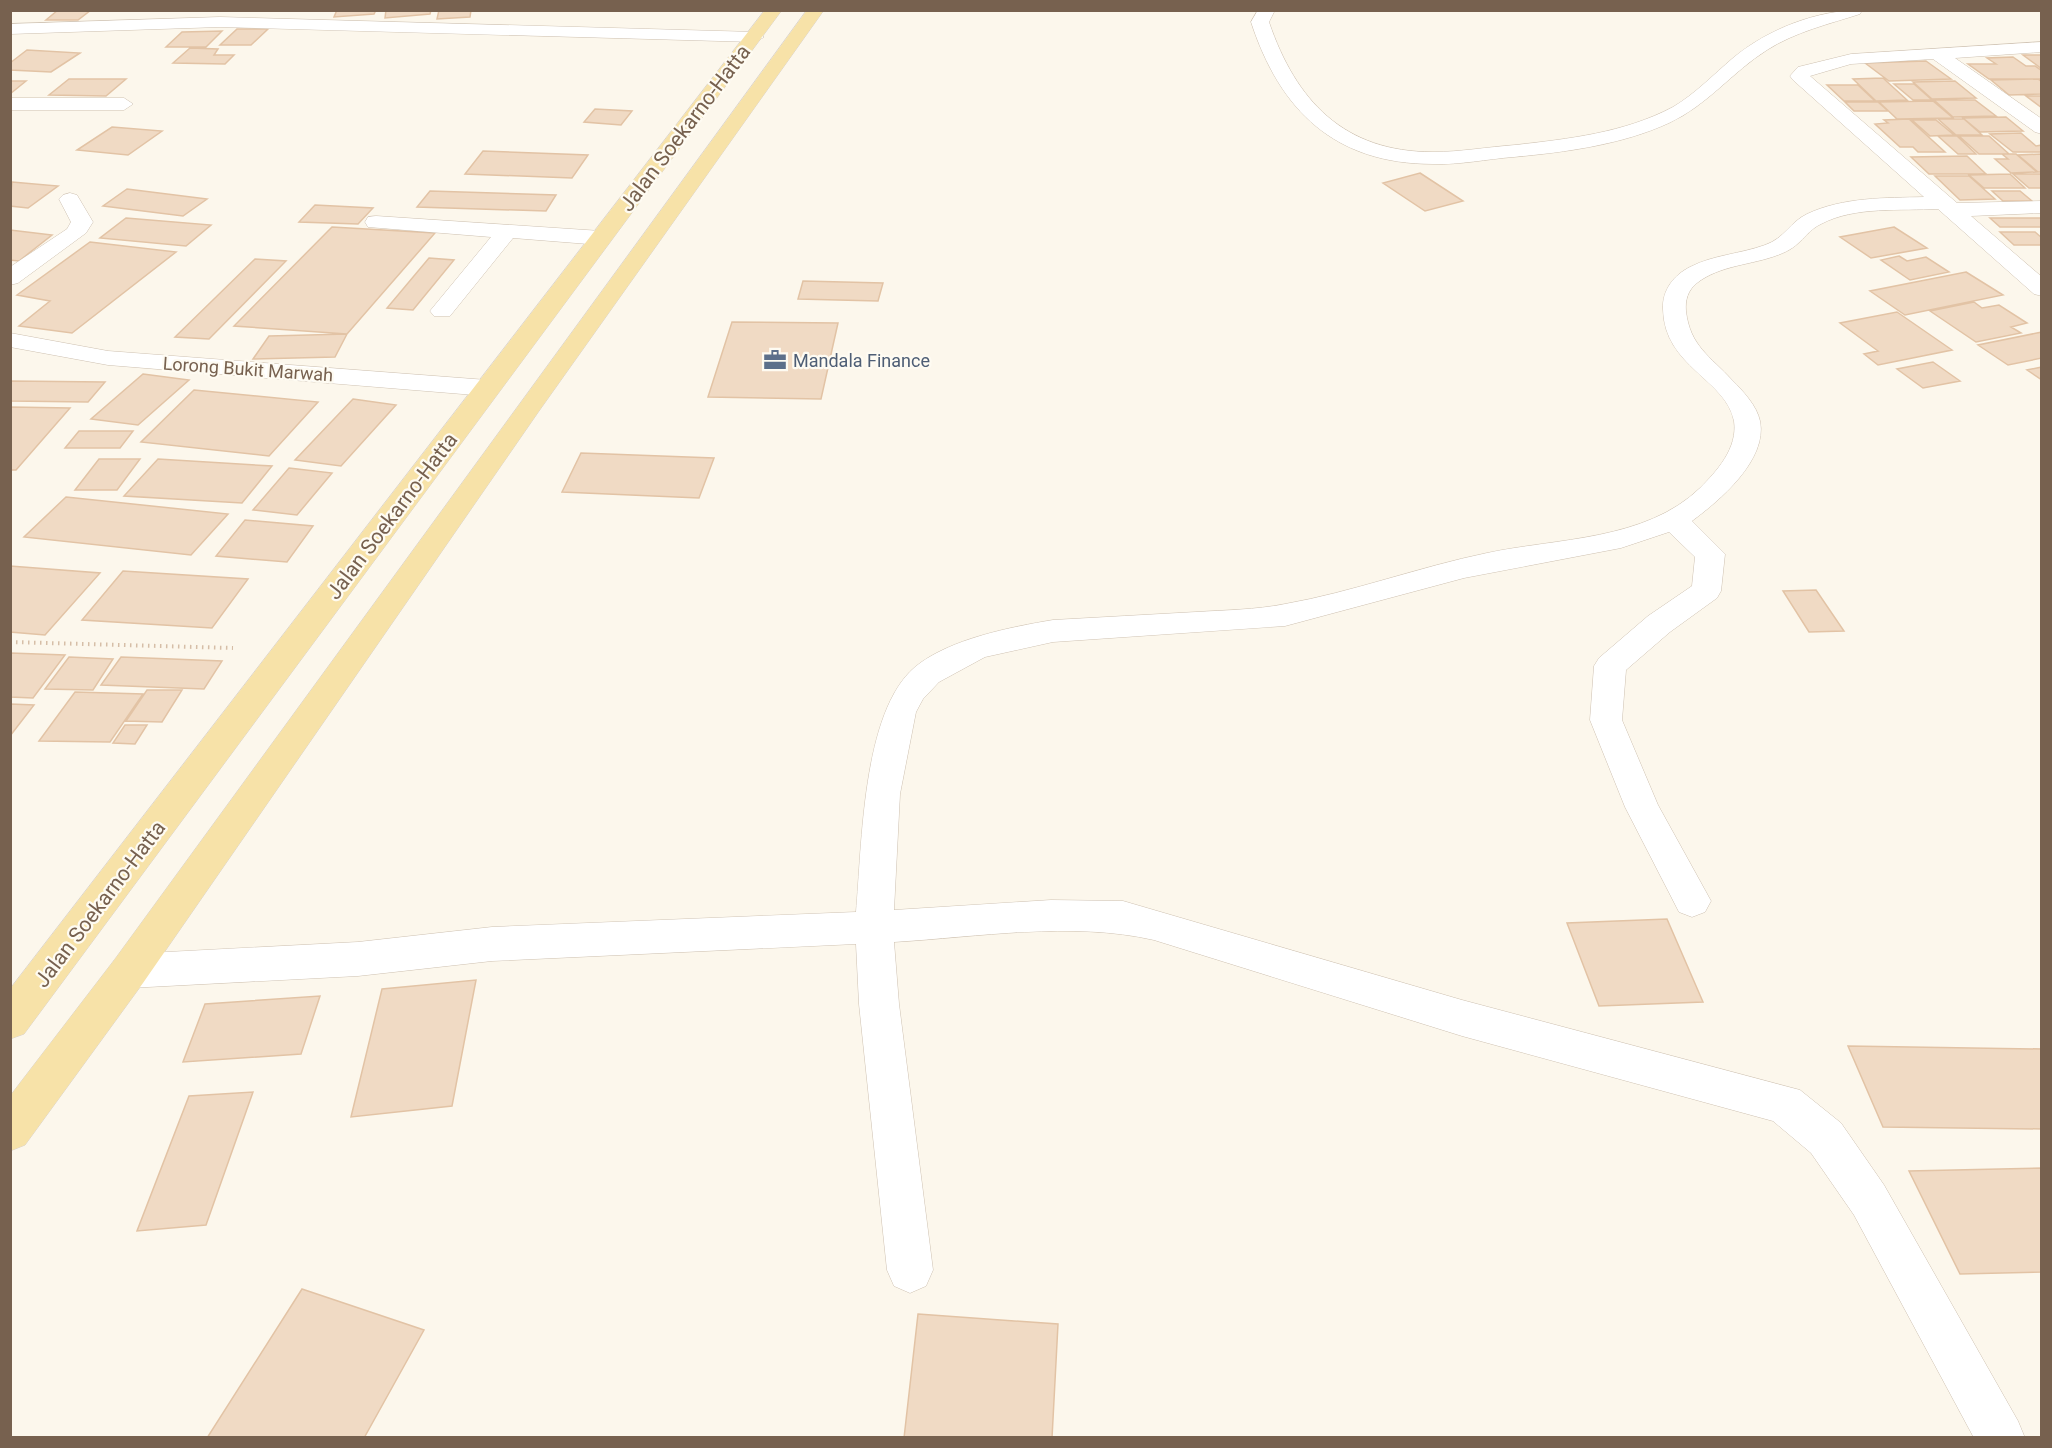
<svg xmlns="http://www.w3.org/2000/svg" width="2052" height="1448" viewBox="0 0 2052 1448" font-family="Roboto,sans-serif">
<rect width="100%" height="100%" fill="#fcf7ec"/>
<!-- building -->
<path fill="#f0dac4" stroke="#e2c3a5" stroke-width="1.5" d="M58 10H91L78 20H46Z
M337 10H376L374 14 334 17Z
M386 10H431L430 14 385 18Z
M439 10H471L470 17 437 19Z
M237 29H268L251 45H220Z
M222 31 206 47H166L182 32Z
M190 48 218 49 214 55H234L225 64 173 63Z
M27 50 80 53 51 72 10 70V63Z
M2023 55H2042V69Z
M2013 57 2026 66H2035L2042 71V79H1989L1968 64H1996L1987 58Z
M1926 61 1951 79 1889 81 1865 63Z
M1883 78 1907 100 1876 101 1853 79Z
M69 79H126L106 96 49 95Z
M2038 79 2042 82V94L2009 95 1991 80Z
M10 81H26L10 94Z
M1955 81 1976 98 1932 99 1913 82Z
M1894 84H1914L1932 100H1913Z
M1827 85H1858L1875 101H1844Z
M2026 96H2042V108Z
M1934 100H1975L1996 116 1953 117Z
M1933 101 1953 118 1897 119 1879 102Z
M1845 102H1878L1888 111H1854Z
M595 109 632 111 621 125 584 122Z
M2006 117 2023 131 1980 132 1963 118Z
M1909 119 1945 152H1918L1913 147H1900L1875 124 1888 123 1884 120Z
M1938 119H1964L1982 135H1956Z
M1912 120H1936L1954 135 1930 136Z
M112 127 162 131 128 155 77 150Z
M2021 133 2036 146 2042 145V152H2013L1990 134Z
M1938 136H1957L1976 154H1958Z
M1959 136H1989L2009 154H1979Z
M483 151 588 155 572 178 465 174Z
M2002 154H2016L2037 172 2011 173 1995 159H2008Z
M2042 154V172H2038L2018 155Z
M1967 156 1986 174H1929L1911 157Z
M1420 173 1463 201 1425 211 1383 183Z
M2010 174 2025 188H1984L1969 175Z
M2013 174H2042V188H2029Z
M1935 176H1969L1995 199 1960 200Z
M12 182 58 186 28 208 10 206Z
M127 189 207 199 183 216 103 206Z
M430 191 556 195 546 211 417 207Z
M1992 191H2020L2032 201H2003Z
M315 205 373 208 358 224 299 222Z
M126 218 211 225 186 246 100 238Z
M1990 218H2042V227H2000Z
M332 227 435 233 347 334 234 326Z
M1894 227 1927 248 1871 258 1840 237Z
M10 230 52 235 19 261 10 260Z
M2000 232H2035L2042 238V245H2014Z
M90 242 176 252 72 333 19 326 50 301 17 295Z
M1899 256 1907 261 1926 257 1949 272 1910 280 1881 260Z
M429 258 454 260 413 310 387 308Z
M255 259 286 261 209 339 175 337Z
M1966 272 2003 295 1905 315 1870 291Z
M803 281 883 283 878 301 798 299Z
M1974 302 1982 308 1999 305 2027 323 2011 327 2021 333 1976 342 1930 311Z
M1897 312 1952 350 1878 365 1864 354 1878 351 1840 323Z
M732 322 838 323 821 399 708 397Z
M2042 332V358L2008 365 1978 345Z
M347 334 335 357 253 359 269 336Z
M1933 362 1960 381 1923 388 1897 369Z
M2042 367V380L2027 370Z
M143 374 189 380 138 425 91 419Z
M10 381 105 382 88 402 10 401Z
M194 390 318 402 269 456 141 442Z
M353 399 396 405 341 466 295 460Z
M10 407 70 408 16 470H10Z
M79 431H133L120 448H65Z
M581 453 714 458 699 498 562 492Z
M99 459H140L117 490H75Z
M158 459 272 466 242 503 124 496Z
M289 468 332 473 297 515 253 510Z
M66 497 228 514 191 555 24 537Z
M245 520 313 526 287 562 216 556Z
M10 566 100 573 45 635 10 632Z
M123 571 248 579 212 628 82 620Z
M1816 590 1844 631 1809 632 1783 591Z
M10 653 65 655 33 698 10 697Z
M69 657 113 659 93 690 45 689Z
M121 657 222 661 204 689 101 685Z
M147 690H182L162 722 126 721Z
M75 692 143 694 110 742 39 741Z
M10 704 34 705 10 736Z
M125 725H147L135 744 113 743Z
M1667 919 1703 1002 1599 1006 1567 923Z
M476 980 452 1106 351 1117 382 989Z
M320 996 301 1054 183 1062 205 1004Z
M1848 1046 2042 1049V1129L1883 1127Z
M253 1092 206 1225 137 1231 189 1096Z
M2042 1168V1272L1960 1274 1909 1171Z
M302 1289 424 1330 364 1438H207Z
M918 1314 1058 1324 1052 1438H904Z"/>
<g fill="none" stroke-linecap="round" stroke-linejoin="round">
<!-- service casing -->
<g stroke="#cec1b1" stroke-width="1">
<path id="service" d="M1258 10H1275L1269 22C1296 101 1344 152 1433 152 1460 152 1488 147 1515 145 1568 139 1624 133 1673 107 1695 94 1713 75 1733 58 1768 29 1817 10 1862 10L1860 14C1829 24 1795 32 1767 50 1732 72 1708 105 1669 123 1621 145 1566 152 1514 157 1487 159 1460 165 1433 164 1335 164 1280 111 1251 22Z
M376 216 601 231 609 233 612 238 609 243 601 245 513 238 450 316H434L430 311 491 237 368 227 365 222 368 217Z"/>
</g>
<!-- minor casing -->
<g stroke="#cec1b1" stroke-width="1">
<path id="minor" d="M220 17 755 32 764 37 755 42 220 27 10 34V24Z
M2042 42V52L1955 58 2042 119V134L2035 132 1933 59 1851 64 1810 76 1957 203 2042 201V213L1971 216 2042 277V296L2034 294 1938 209C1901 211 1855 206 1821 224 1803 233 1803 246 1778 255 1752 265 1720 265 1697 283 1688 290 1685 300 1686 311 1690 346 1710 356 1732 380 1743 391 1757 406 1760 421 1768 460 1719 501 1692 521L1725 554 1721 591 1717 598 1670 632 1626 670 1622 720 1658 805 1711 901 1705 912 1692 917 1679 912 1625 807 1590 720 1594 666 1599 658 1648 616 1692 586 1695 557 1669 532 1621 548 1464 578 1285 626 1053 642 985 657 939 682 923 699 916 712 900 794 894 910 1051 900 1123 901 1462 1000 1800 1090 1841 1123 1884 1185 2018 1421 2025 1438H1974L1854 1215 1811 1153 1773 1121 1462 1036 1154 940C1071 921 979 937 894 942L899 1004 933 1270 926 1286 910 1293 894 1286 887 1270 859 1004 856 944 492 961 358 976 129 988 115 983 110 971 115 959 129 954 358 942 492 927 856 912C862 845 862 712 915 667 949 639 1011 627 1053 620 1101 617 1148 615 1196 612 1225 610 1255 610 1285 604 1353 592 1419 567 1487 553 1557 538 1645 541 1700 488 1717 471 1738 448 1734 421 1726 379 1664 367 1663 309 1662 290 1674 275 1690 267 1713 255 1740 254 1765 245 1785 238 1790 222 1807 214 1843 197 1886 198 1924 197L1793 80 1790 76 1798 67 1851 54Z
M10 98H124L133 104 124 110H10Z
M70 193 77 195 93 222 86 233 18 283 10 285V267L67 229 71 222 59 199 63 195Z
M10 333 108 351 487 380 496 383 500 388 496 393 487 396 108 365 10 347Z"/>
</g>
<!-- primary casing -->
<g stroke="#d9d3ce" stroke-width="1">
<path id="primary" d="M765 10H782L24 1034 10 1039V989Z
M807 10H824L539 411 143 983 25 1145 10 1151V1096L115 959Z"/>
</g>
<!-- path -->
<path stroke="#d6bea7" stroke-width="4" stroke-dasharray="1.5 4.5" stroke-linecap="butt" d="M10 642 233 648"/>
<!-- service -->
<use href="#service" fill="#fff" fill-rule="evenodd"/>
<!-- minor -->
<use href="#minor" fill="#fff" fill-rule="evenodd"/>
<!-- primary -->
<use href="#primary" fill="#f7e2a8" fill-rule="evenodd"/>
</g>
<!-- icons -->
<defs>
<g id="office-bare" transform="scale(1.8)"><path d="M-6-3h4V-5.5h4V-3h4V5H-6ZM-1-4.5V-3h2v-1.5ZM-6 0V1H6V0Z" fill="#5c6f8a" stroke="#fefbf2" stroke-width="2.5" paint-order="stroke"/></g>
</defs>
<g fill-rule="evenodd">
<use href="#office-bare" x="775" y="360"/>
</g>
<g text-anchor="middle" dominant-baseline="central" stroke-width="4.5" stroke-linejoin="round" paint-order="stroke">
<!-- far-service labels -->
<g font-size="18" fill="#4e5e75" stroke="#fefbf2" text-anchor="start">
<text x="793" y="360">Mandala Finance</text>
</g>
<!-- far-street labels -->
<g font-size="18" fill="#77614f" stroke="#fefbf2">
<text transform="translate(248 369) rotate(4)">Lorong Bukit Marwah</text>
</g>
<!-- street labels -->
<g font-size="21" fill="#77614f" stroke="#fefbf2">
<text transform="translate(685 128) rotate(-53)">Jalan Soekarno-Hatta</text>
<text transform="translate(392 516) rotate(-53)">Jalan Soekarno-Hatta</text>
<text transform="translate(100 904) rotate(-53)">Jalan Soekarno-Hatta</text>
</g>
</g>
<!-- border -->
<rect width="2052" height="1448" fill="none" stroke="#77614f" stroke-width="24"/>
</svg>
